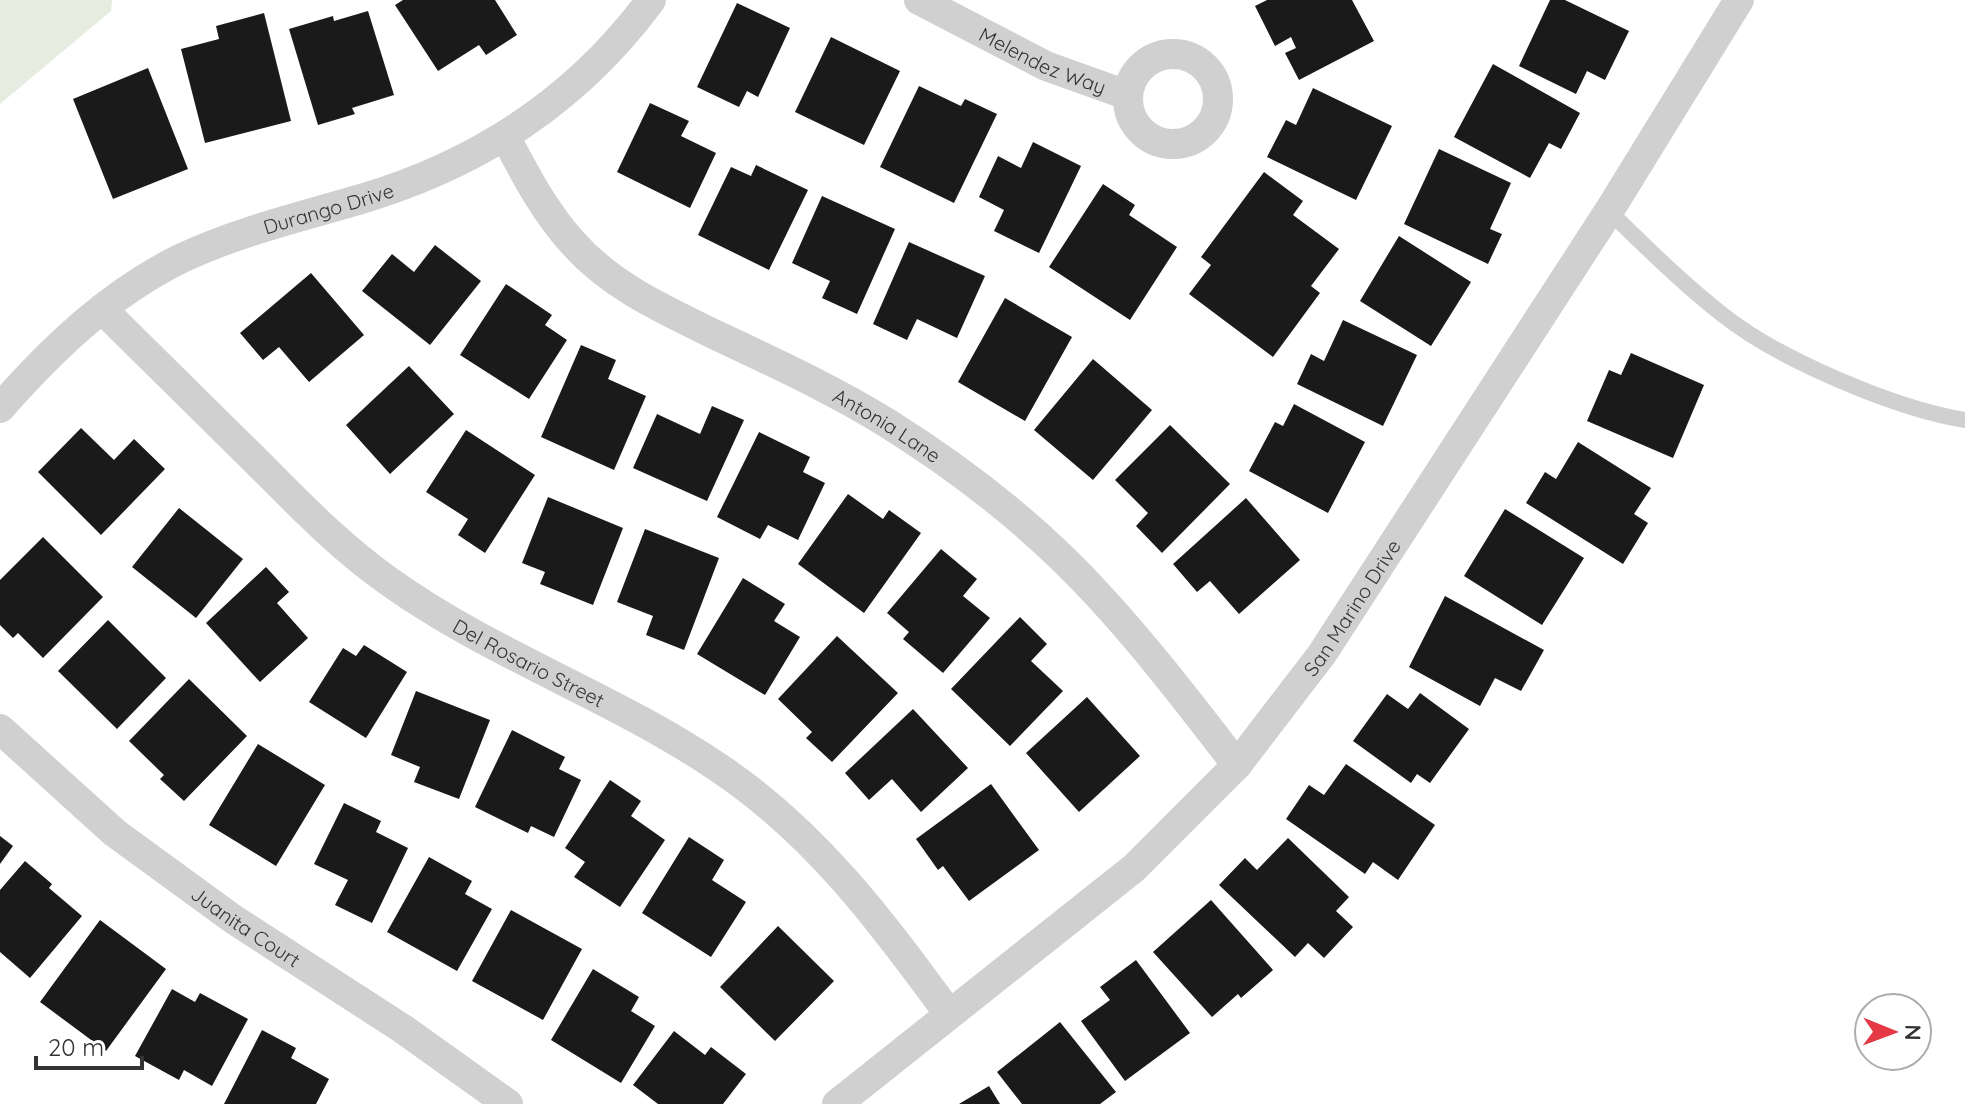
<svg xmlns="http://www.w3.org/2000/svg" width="1965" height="1104" viewBox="0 0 1965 1104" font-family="Quicksand,sans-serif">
<rect width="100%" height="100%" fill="#fff"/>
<!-- green -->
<path fill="#e6ecdf" d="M0 0H112L111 11 0 104Z"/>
<!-- building -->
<path fill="#1a1a1a" d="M403 0H495L517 35 486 55 479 45 438 71 395 5Z
M1267 0H1352L1374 41 1299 80 1285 53 1296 48 1291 37 1275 46 1255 6Z
M1550 0H1565L1629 31 1605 80 1587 71 1576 94 1519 66Z
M737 3 790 28 758 97 747 91 739 107 697 87Z
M368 11 394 95 352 108 355 114 318 125 289 29 333 16 334 21Z
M264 13 291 121 205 143 181 49 219 39 216 26Z
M831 37 900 71 864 145 795 112Z
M1493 64 1580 113 1561 149 1549 143 1530 178 1454 137Z
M148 68 188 169 113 199 73 99Z
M919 86 961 106 965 99 997 114 954 203 880 167Z
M1313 88 1392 126 1356 200 1267 157 1286 120 1296 125Z
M650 103 689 121 681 136 716 153 690 208 617 172Z
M1033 142 1081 166 1039 253 994 231 1004 210 979 197 998 156 1021 168Z
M1439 149 1511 183 1490 229 1502 234 1488 264 1404 224Z
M756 165 808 190 769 270 698 235 731 167 751 176Z
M1264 172 1303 201 1293 215 1339 249 1311 286 1320 293 1273 357 1189 294 1211 265 1201 257Z
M1103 184 1135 205 1129 215 1177 247 1130 320 1049 267Z
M822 196 895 229 857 314 822 298 830 281 792 263Z
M1399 236 1471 282 1431 346 1360 301Z
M909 242 985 276 957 338 917 319 907 340 873 324Z
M435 245 481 281 430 345 362 291 392 254 414 272Z
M311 273 364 335 309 382 279 347 263 360 240 333Z
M506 284 552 315 545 325 567 340 529 399 460 355Z
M1005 298 1072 337 1025 421 958 382Z
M1343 320 1417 355 1383 426 1297 384 1311 354 1324 361Z
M581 345 616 360 608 379 646 396 614 470 541 437Z
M1631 353 1704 385 1673 458 1587 421 1609 370 1621 375Z
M1093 359 1152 410 1093 480 1034 430Z
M409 366 454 414 390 474 346 425Z
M1294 404 1365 442 1328 513 1249 471 1275 422 1283 426Z
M712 406 744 420 707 501 633 468 657 414 700 434Z
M1170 425 1230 484 1162 553 1136 526 1148 513 1115 480Z
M81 428 114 460 134 439 165 469 101 535 38 472Z
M466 430 535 475 485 553 458 535 468 519 426 492Z
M759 432 810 457 803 472 825 483 798 540 768 525 760 539 717 517Z
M1578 442 1651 488 1634 514 1648 523 1623 564 1526 503 1545 472 1556 479Z
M848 494 883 519 889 510 921 533 864 613 798 564Z
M548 497 623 528 593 605 540 584 545 572 522 563Z
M1246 498 1300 560 1239 614 1210 581 1197 592 1173 564Z
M179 508 243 559 196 618 132 567Z
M1505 509 1584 558 1542 625 1464 576Z
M645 529 719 558 684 650 646 635 653 616 617 602Z
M43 537 103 597 43 658 18 633 13 638 0 625V580Z
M941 549 977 579 963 596 990 618 943 673 903 639 909 632 887 613Z
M266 567 289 592 277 603 308 638 260 682 206 623Z
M743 578 785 604 774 621 800 637 765 695 697 654Z
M1445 596 1544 650 1521 691 1495 678 1480 706 1409 667Z
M1020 617 1047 644 1031 661 1063 691 1010 746 951 689Z
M108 620 166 678 117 729 58 671Z
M837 636 898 693 832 762 806 738 812 732 778 699Z
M364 645 407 672 366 738 309 702 343 648 356 656Z
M189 679 247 736 184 801 160 779 164 775 129 741Z
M416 691 490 720 459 799 414 782 420 767 391 755Z
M1420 693 1469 729 1430 783 1417 774 1411 783 1353 741 1387 694 1408 709Z
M1087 697 1140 756 1079 812 1026 753Z
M913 709 968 768 921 812 892 779 869 800 845 773Z
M512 730 565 757 559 769 581 780 554 837 531 826 528 833 475 807Z
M258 744 325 785 276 866 209 825Z
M1346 764 1435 825 1398 880 1373 862 1365 874 1286 819 1309 785 1324 795Z
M610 780 641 801 631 816 665 840 620 907 574 877 585 862 565 848Z
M991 784 1039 850 969 901 943 866 938 870 916 839Z
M344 803 381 821 376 832 408 848 372 923 335 905 348 880 314 864Z
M0 836 13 846 0 864Z
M689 837 724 860 712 880 746 902 711 957 642 913Z
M1288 838 1349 897 1336 911 1353 927 1324 958 1308 943 1295 957 1219 885 1245 858 1257 870Z
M429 857 472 881 465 894 492 909 457 971 387 932Z
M25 861 52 884 49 888 82 916 30 978 0 952V890Z
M1211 900 1273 970 1241 998 1238 994 1212 1017 1153 952Z
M511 910 582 949 543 1020 472 981Z
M100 920 166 969 106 1051 40 1002Z
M778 926 834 981 775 1041 720 987Z
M1136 960 1190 1033 1125 1081 1081 1021 1110 1000 1100 987Z
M593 969 639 997 631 1011 655 1026 621 1083 551 1040Z
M172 989 195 1002 200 993 248 1019 212 1086 184 1070 179 1080 135 1056Z
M1060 1022 1116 1092 1100 1104H1022L997 1072Z
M262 1030 296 1048 291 1058 329 1079 316 1104H224Z
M674 1031 705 1055 711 1047 746 1074 723 1104H658L633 1085Z
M989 1086 1000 1104H959Z"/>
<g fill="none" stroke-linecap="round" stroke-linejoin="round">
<!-- service -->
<path stroke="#d0d0d0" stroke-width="16" d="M1609 211C1646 247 1683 284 1723 315 1778 359 1896 409 1965 420"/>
<!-- minor -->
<g stroke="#d0d0d0" stroke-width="30">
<path id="s1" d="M919 0 1046 66 1127 95"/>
<circle cx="1173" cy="99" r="45"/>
<path id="s2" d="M505 136C525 174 544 211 573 243 613 288 667 311 720 337 777 364 834 390 887 423 962 470 1039 530 1099 596 1148 649 1192 707 1237 765"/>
<path id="s3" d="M102 309C153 360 205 411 257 462 299 504 339 546 387 580 491 655 613 696 719 768 815 832 882 922 949 1014"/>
<path id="s4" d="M0 408C52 349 110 293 182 258 240 231 300 217 361 199 479 164 578 99 651 0"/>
<path id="s5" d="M0 729 115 833 233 919 403 1029 508 1104"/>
<path id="s6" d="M837 1104 1134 868 1237 765 1322 654 1609 211 1739 0"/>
</g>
</g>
<g text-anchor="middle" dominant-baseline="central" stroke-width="8" stroke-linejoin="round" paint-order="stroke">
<!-- street labels -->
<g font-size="20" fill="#333" stroke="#fff">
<text stroke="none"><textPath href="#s1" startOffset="138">Melendez Way</textPath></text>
<text stroke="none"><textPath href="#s4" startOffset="392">Durango Drive</textPath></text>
<text stroke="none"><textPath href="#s2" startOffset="492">Antonia Lane</textPath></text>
<text stroke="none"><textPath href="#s6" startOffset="720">San Marino Drive</textPath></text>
<text stroke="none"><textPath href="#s3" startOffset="558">Del Rosario Street</textPath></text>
<text stroke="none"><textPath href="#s5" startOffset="316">Juanita Court</textPath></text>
</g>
</g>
<!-- north arrow -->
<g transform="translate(1893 1032) rotate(91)"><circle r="38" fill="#ffffff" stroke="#adadad" stroke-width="2"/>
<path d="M0-6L14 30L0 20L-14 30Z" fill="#e63946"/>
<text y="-12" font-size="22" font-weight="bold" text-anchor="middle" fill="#333333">N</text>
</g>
<!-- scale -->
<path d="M36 1056v12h106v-12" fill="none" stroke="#333333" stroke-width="4"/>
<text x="48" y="1056" font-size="24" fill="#333333" stroke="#ffffff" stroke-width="6" paint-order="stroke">20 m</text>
</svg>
